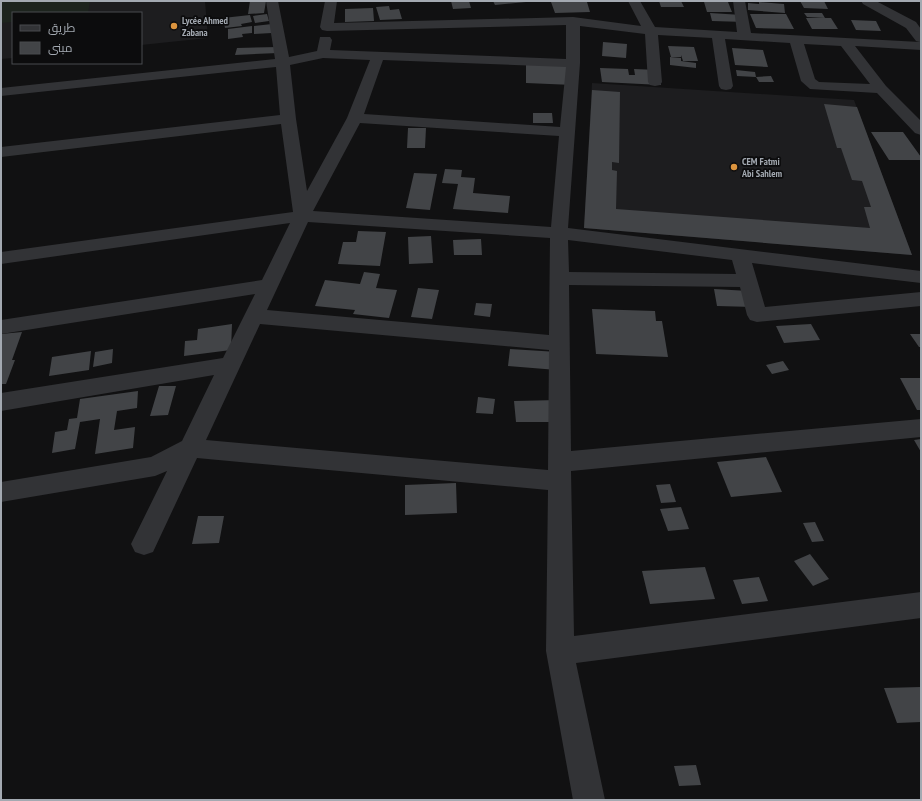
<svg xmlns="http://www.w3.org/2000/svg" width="922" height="801" viewBox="0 0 922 801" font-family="'PT Sans Narrow',Cairo,sans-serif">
<rect width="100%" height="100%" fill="#111112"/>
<!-- built -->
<path fill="#1d1d1f" d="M1 1H205L208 38 141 45V13H13V58L1 59Z
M592 83 854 100 912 255 584 228Z"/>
<!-- green -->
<path fill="#1d241e" d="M1 1H90L88 13H13V22L1 23Z"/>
<!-- building -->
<path fill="#424447" d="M250 1H266L264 13 248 14Z
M451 1H469L471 8 453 9Z
M493 1H526V2L495 5Z
M564 1 587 2 590 12 555 13 551 2H565Z
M659 1H681L684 7H661Z
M800 1H824L828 9 804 8Z
M704 2H728L732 12H707Z
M759 2 784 4 785 13 748 10V3L759 4Z
M389 6 390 10 399 9 402 19 380 20 376 7Z
M373 8 374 21 345 22V9Z
M710 13 742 15 745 22 712 21Z
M804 13H822L825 18 807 17Z
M267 14 269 21 255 23 253 16Z
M750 14H786L794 29 756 28Z
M250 15 252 22 241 24 242 26 225 28 223 18Z
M806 18H831L838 29H812Z
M851 20 876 21 881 31 856 30Z
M272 24V33L254 34V26Z
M252 26V33L242 34 243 37 228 39V29Z
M603 42 627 44 626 58 602 56Z
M668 46 694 47 698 61H683L681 55V57H671Z
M279 47 278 53 235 55 237 48Z
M732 48 763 50 768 67 735 65Z
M670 57 681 58V61L696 63V68L670 65Z
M526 64 571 66 573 85 526 83Z
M600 68 628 69 629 75H635L634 69 658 70 661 85 602 82Z
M736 70 755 72 756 77 737 76Z
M771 76 774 82H759L756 77Z
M592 90 620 92 619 163 612 162V170L617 171 616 209 870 228 864 207H871L862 181 852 180 841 148H837L824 104 857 107 912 255 584 228Z
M533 113H552L553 123H533Z
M408 128H426L425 148H407Z
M871 132H903L921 157V160H889Z
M445 169 462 170 461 177 475 178 473 193 510 196 508 213 453 209 458 184 442 183Z
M414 173 437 174 430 210 406 208Z
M358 231 386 232 380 266 338 264 343 242H356Z
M431 236 433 263 409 264 408 237Z
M481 239 482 255H454L453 240Z
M364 272 380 274 376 288 397 290 389 318 353 314 355 310 315 306 325 280 360 284Z
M418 288 439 290 432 319 411 317Z
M714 289 749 291 753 307 717 306Z
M476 303 492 304 490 317 474 315Z
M592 309 655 311 656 321H662L668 357 596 354Z
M232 324 231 350 184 356 185 341 197 340 198 329Z
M811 324 820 340 784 343 776 326Z
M22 332 12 360H15L6 384H1V334Z
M910 334H921V347H919Z
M113 349 112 363 93 367 95 352Z
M510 349 558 352 557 370 508 366Z
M91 351 89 370 49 376 52 357Z
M783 361 789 370 772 374 766 365Z
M900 378H921V410H917Z
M159 386H176L168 415 150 416Z
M138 391 137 408 117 411 114 430 135 427 133 448 95 454 100 419 80 422 75 449 52 453 55 432 67 430 69 419 77 418 80 399Z
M478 397 495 399 493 414 476 413Z
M558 400 560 422H516L514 401Z
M921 439V452L914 440Z
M766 457 782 492 731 497 717 462Z
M456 483 457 513 405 515V485Z
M670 484 676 502 661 503 656 485Z
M681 507 689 529 668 531 660 509Z
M198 516H224L219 543 192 544Z
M815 522 824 541 812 542 803 523Z
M810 554 829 579 813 586 794 561Z
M705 567 715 599 650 604 642 571Z
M759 577 768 601 742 604 733 580Z
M921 687V722L897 723 884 688Z
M696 765 701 785 679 786 674 766Z"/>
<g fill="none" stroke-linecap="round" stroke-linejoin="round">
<!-- street -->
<path fill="#323336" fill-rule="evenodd" d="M266 1H278L289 57 317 51 320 37H330L332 40 330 50 566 59V25L327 31 322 30 320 27 325 1H337L334 23 573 17 641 26 628 1H640L655 27 737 32 733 1H745L751 33 920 42 916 41 906 28 863 4 861 1H876L916 22 921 29V50L855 46 886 86 921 121V135L915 133 877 93 810 89 801 81 790 43 725 39 733 86 731 89 726 90 721 89 719 86 712 38 658 35 662 82 660 85 655 86 650 85 648 82 645 34 580 26V63L568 228 921 271V283L752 263 765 307 921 292V306L757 322 750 320 747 315 740 287 569 285 571 451 921 419V437L571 471 574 636 921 592V618L576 663 605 800H573L546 651 548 490 197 458 153 552 144 555 135 552 131 544 167 471 155 476 1 502V482L151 457 182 441 214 375 1 411V393L223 358 255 294 1 334V320L262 280 290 223 1 264V252L293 212 281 124 1 157V147L280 115 276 67 1 96V88L275 59ZM804 44 841 46 870 84 819 82 815 79ZM323 58 370 60 347 118 307 191 296 119 290 65ZM383 60 566 67 560 127 364 114ZM360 123 559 136 551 227 313 211ZM308 222 550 238 549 335 267 310ZM568 240 732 260 736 274 569 272ZM260 324 549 350 548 470 206 440Z"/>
</g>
<!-- markers -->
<g fill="#dc943e" stroke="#0c0c0d" stroke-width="1.5">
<circle cx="174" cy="26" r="4"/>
<circle cx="734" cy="167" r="4"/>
</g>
<g text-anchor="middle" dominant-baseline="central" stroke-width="3.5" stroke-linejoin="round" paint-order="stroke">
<!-- far-poi labels -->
<g font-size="10" font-weight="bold" fill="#a3a9b1" stroke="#0c0c0d" text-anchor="start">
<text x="182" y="20">Lycée Ahmed<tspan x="182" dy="12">Zabana</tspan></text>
<text x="742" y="161">CEM Fatmi<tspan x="742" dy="12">Abi Sahlem</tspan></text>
</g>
</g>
<!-- border -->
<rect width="922" height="801" fill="none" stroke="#a3a9b1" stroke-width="4"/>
<!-- legend -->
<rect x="12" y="12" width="130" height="52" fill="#0c0c0d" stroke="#484b4f"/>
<rect x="20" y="25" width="20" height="6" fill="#323336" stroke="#484b4f"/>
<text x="48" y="32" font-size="12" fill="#a3a9b1">طريق</text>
<rect x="20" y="42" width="20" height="12" fill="#424447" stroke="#484b4f"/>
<text x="48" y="52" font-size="12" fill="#a3a9b1">مبنى</text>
</svg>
